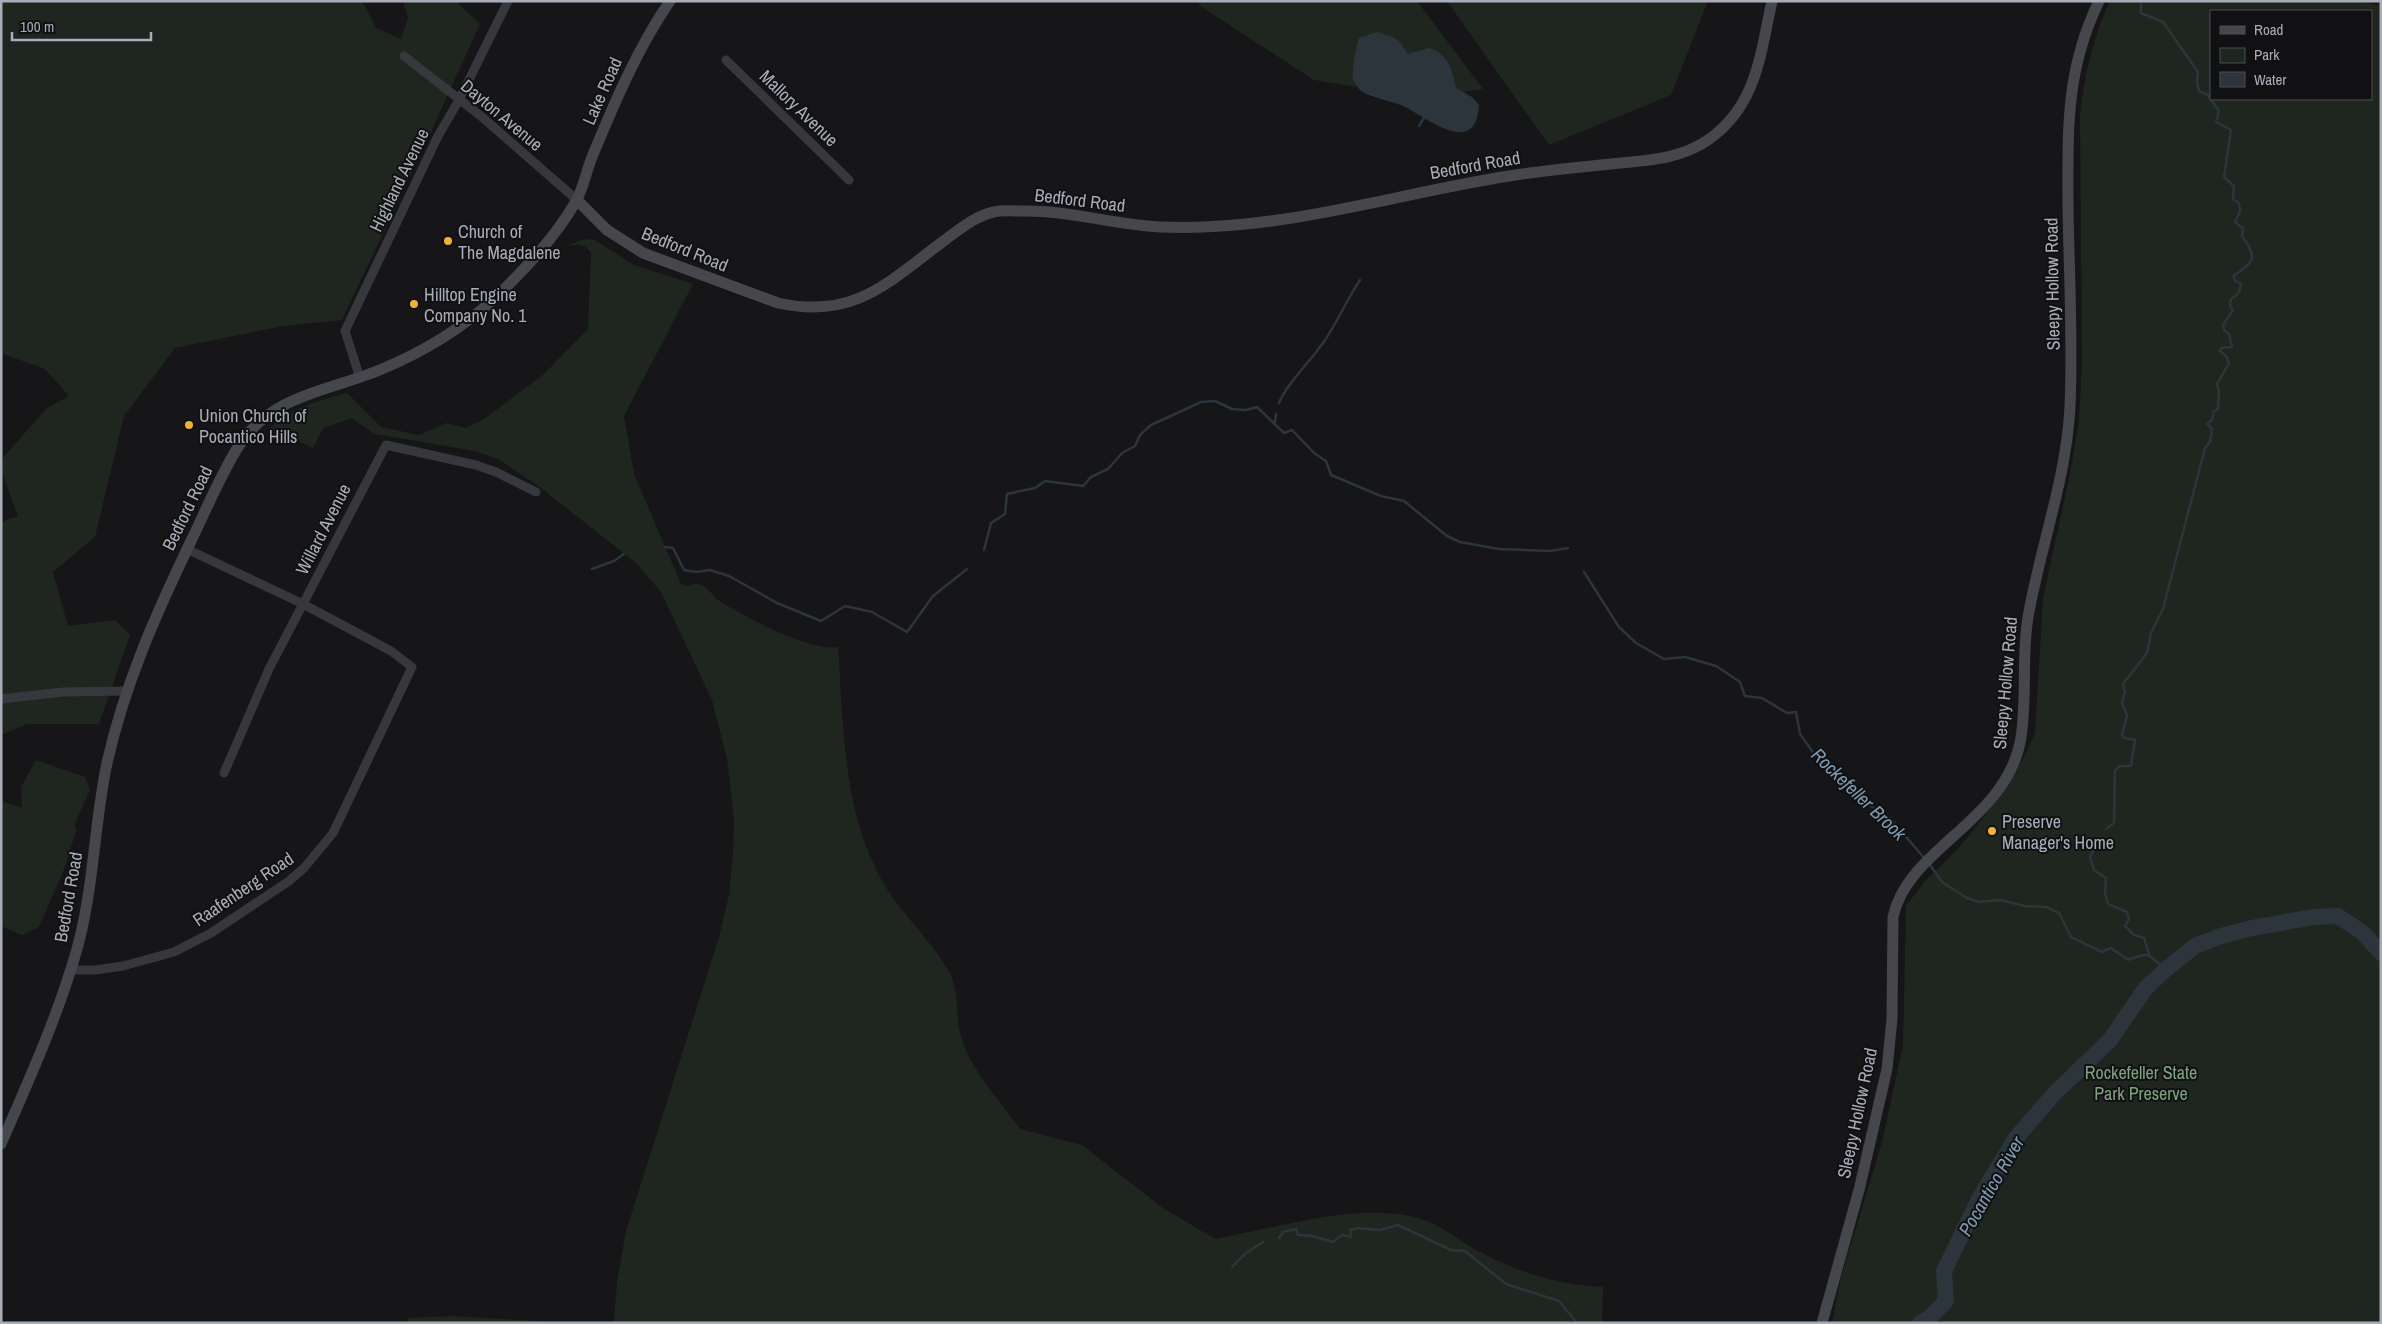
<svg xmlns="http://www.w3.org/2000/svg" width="2382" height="1324" viewBox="0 0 2382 1324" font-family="'Archivo Narrow',sans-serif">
<rect width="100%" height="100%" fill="#161618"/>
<!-- green -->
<path fill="#1e261f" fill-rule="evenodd" d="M1 1H362L376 28 401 39 408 18 403 1H460L459 4 480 24 425 145 342 320 283 326 175 348 124 416 95 537 53 572 68 626 115 620 130 635 99 724H27L1 735V522L18 516 1 470V460L47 408 69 396 45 369 1 353Z
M1198 1H1417L1483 89 1422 98 1314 80 1200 6Z
M1447 1H1708L1671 95 1549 145Z
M2110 1H2361L2381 6V1323H1832L1840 1281 1882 1142 1903 1045 1906 906 1925 881 1958 849 1999 798 2024 757 2035 733 2043 598 2070 474 2079 420 2082 365 2080 116C2084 75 2093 38 2110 1ZM2211 11H2371V99H2211Z
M593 239 634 265 693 284 624 416 634 474 681 584 686 586 697 583C712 589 711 596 721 602 748 618 807 651 838 647 844 730 842 815 887 889 906 919 934 943 950 974 960 994 955 1016 961 1037 970 1069 1001 1102 1020 1129L1082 1145 1163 1208 1215 1239C1276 1228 1354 1203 1414 1217 1441 1223 1460 1242 1484 1254 1522 1274 1561 1285 1603 1287L1602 1323H614L617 1282 626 1231 719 937 729 895 733 854 734 820 727 759 712 700 661 592 635 562 537 485 498 459 475 451 374 434 352 418 323 428 313 448 270 428C290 408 321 400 347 393L381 427 419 435 446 423 466 428 484 419 544 374 588 329 591 253C585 242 575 244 564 247L582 240Z
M36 760 85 777 90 790 74 826 77 828 63 872 39 927 22 935 1 926V801L22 808 21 787Z
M451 1316 578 1323H408V1318Z"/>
<!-- water -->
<path fill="#2c353c" d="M1377 32 1390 36 1399 41 1408 54 1429 48C1448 53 1453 72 1456 88L1472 97 1479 105C1476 159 1428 118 1403 106 1392 101 1368 97 1360 90 1357 87 1355 83 1353 80 1352 72 1356 44 1359 38Z"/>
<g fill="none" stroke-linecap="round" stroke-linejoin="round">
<!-- stream -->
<path stroke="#2c353c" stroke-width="2.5" d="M1419 126 1424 118
M1279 403C1287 383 1312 360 1325 340 1338 321 1347 299 1360 280
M1275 422 1276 414
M665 547 673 548 684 570 696 572 710 570 729 576 777 603 821 621 845 606 872 612 907 632 933 596 967 569
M984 550 991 523 1005 514 1007 494 1035 488 1045 481 1083 486 1091 477 1108 469 1122 453 1135 446 1140 435 1151 425 1173 415 1201 402 1215 401 1232 409 1246 410 1257 407 1284 433 1292 430 1314 453 1326 461 1331 475 1381 496 1404 501 1447 536 1460 542 1499 549 1550 551 1568 548
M592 569 614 561 624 554
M1584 572 1619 627 1636 643 1664 659 1685 657 1716 666 1740 682 1745 696 1762 698 1787 713 1796 712 1800 734 1820 762 1829 765 1860 799 1890 818 1925 859
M2106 829 2114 823 2115 770 2120 766H2131L2135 740 2124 738 2122 735 2127 715 2122 703 2125 692 2123 684 2147 653 2151 633 2163 609 2205 448 2210 442 2212 429 2207 424 2212 420 2214 411 2218 409 2219 392 2217 384 2229 363 2227 357 2220 351 2221 348 2232 347 2229 334 2224 330 2223 325 2233 310 2230 305 2231 299C2238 295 2240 292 2241 284L2234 280V275C2256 262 2257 257 2242 236L2243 228 2235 222 2240 211 2239 203 2233 199 2234 186 2224 177 2231 130 2216 122 2219 111 2208 95 2199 91 2197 83 2198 72 2163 22 2141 13V1
M2098 841 2090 857 2094 870 2106 878 2105 893 2108 904 2127 912 2129 919 2125 926 2134 935 2144 938 2149 954
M1930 865 1942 882 1967 898 1979 902 2000 900 2025 906 2046 907 2059 913 2071 937 2102 952 2111 948 2128 960C2150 951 2149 954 2165 970
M1279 1238 1283 1232 1296 1229 1298 1235 1312 1236 1333 1242 1342 1235 1351 1237 1350 1230 1357 1228 1380 1230 1398 1225 1451 1250 1465 1251 1506 1284 1559 1301 1577 1323
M1232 1267 1246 1253 1263 1242"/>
<!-- river -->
<path stroke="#2c353c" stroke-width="16" d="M1920 1323 1928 1319 1946 1301 1944 1271 1979 1199 2015 1139 2054 1094 2110 1040 2145 989 2165 970 2195 946 2221 936 2252 928 2314 917 2338 916 2363 933 2381 953"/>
<!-- street -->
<path stroke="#37383d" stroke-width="9" d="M404 56 482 117 577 200
M726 60 849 180
M360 378 345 331 438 136 459 100 508 1
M1 699 63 692 126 691
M224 773 269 669 386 445 476 465 496 472 536 492
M70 970H95L123 966 174 952 211 933 289 881 304 868 333 833 412 667 391 651 303 604 187 549"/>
<!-- secondary -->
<path stroke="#45474d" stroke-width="11" d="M577 200 607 230 643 253 778 303C855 320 888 282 945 240 960 229 975 216 994 212 1002 210 1013 211 1022 211 1069 210 1115 225 1162 227 1279 232 1394 194 1509 176 1546 170 1584 167 1621 163 1651 160 1682 158 1708 140 1757 106 1760 55 1772 1
M1 1144C29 1080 58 1016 77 949 94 888 94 824 107 763 125 683 156 614 191 541 206 510 220 476 238 447 273 393 328 392 382 369 423 352 461 329 494 299 524 270 554 239 575 203 583 190 586 172 592 157 614 104 637 49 670 1
M1822 1323 1859 1190 1887 1069 1892 1019 1893 917C1907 849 2003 823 2020 743 2028 702 2021 658 2028 617 2040 548 2067 476 2070 406 2073 340 2069 273 2068 206 2068 131 2065 71 2099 1"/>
</g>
<!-- markers -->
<g fill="#f2b134" stroke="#111113" stroke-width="2">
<circle cx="448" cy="241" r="5"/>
<circle cx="414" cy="304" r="5"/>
<circle cx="189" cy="425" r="5"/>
<circle cx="1992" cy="831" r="5"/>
</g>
<g text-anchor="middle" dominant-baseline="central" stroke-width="4" stroke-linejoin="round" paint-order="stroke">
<!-- street labels -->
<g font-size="18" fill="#a8adb8" stroke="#111113">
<text transform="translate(602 91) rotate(-66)">Lake Road</text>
<text transform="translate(799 108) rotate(44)">Mallory Avenue</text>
<text transform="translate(502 115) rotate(40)">Dayton Avenue</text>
<text transform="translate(1475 165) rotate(-10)">Bedford Road</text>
<text transform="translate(399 180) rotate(-64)">Highland Avenue</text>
<text transform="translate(1080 200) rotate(7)">Bedford Road</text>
<text transform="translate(685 249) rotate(22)">Bedford Road</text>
<text transform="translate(2052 284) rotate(-91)">Sleepy Hollow Road</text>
<text transform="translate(187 508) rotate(-64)">Bedford Road</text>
<text transform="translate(323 529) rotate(-63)">Willard Avenue</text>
<text transform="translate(2005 683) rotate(-85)">Sleepy Hollow Road</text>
<text transform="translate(243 889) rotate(-34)">Raafenberg Road</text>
<text transform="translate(68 897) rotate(-80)">Bedford Road</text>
<text transform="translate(1857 1113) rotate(-78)">Sleepy Hollow Road</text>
</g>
<!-- poi labels -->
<g font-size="18" fill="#a8adb8" stroke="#111113" text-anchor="start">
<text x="458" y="231">Church of<tspan x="458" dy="21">The Magdalene</tspan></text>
<text x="424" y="294">Hilltop Engine<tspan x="424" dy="21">Company No. 1</tspan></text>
<text x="199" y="415">Union Church of<tspan x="199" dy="21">Pocantico Hills</tspan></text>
<text x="2002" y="821">Preserve<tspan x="2002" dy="21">Manager's Home</tspan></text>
</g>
<!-- park labels -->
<g font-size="18" fill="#7fa381" stroke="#111113">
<text x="2141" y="1072">Rockefeller State<tspan x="2141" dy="21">Park Preserve</tspan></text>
</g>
<!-- water labels -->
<g font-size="19" font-style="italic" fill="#7f9bb3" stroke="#111113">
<text transform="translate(1859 794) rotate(44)">Rockefeller Brook</text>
<text transform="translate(1991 1186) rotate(-60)">Pocantico River</text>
</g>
</g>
<!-- border -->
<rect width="2382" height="1324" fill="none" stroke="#a8adb8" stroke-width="5"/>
<!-- legend -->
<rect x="2210" y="10" width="162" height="90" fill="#111113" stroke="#4d4f55"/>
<rect x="2220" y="26" width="25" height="8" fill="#45474d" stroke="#4d4f55"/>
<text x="2254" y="35" font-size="15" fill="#a8adb8">Road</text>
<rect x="2220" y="48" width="25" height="15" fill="#1e261f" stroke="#4d4f55"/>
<text x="2254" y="60" font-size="15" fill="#a8adb8">Park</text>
<rect x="2220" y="72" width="25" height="15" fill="#2c353c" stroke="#4d4f55"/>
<text x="2254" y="85" font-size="15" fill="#a8adb8">Water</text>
<!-- scale -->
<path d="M12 32v8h139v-8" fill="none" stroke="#a8adb8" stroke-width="2.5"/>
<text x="20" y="32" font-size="15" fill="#a8adb8" stroke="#111113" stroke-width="4" paint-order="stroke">100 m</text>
</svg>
